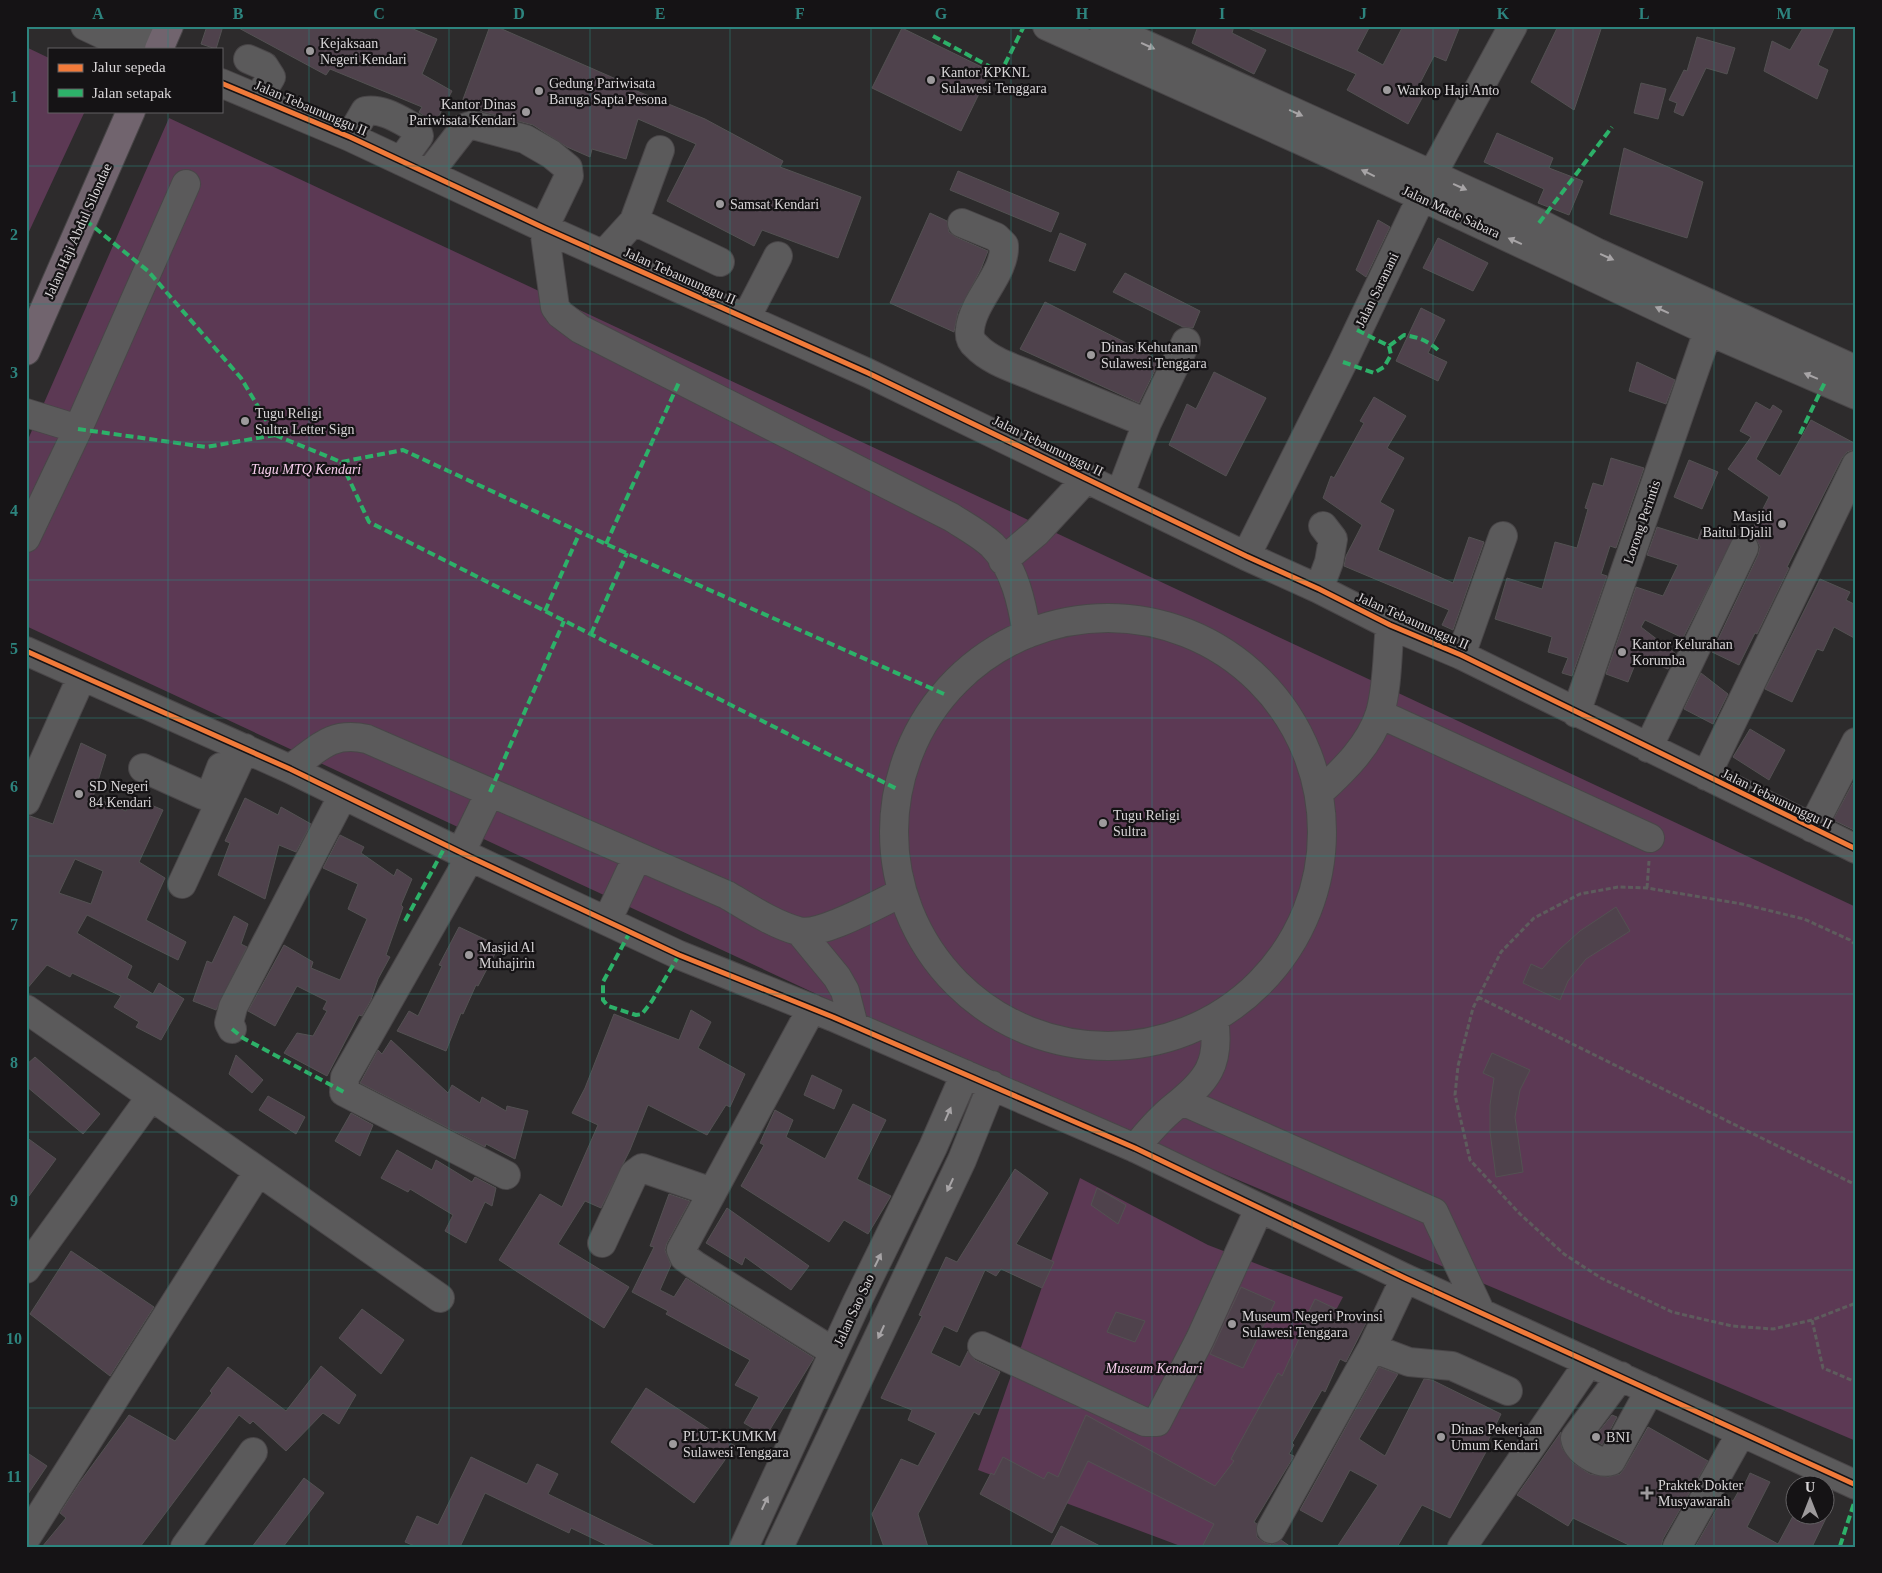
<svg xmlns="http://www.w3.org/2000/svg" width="1882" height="1573" viewBox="0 0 1882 1573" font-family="'Times New Roman',serif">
<rect width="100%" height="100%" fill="#2d2b2c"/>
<!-- green -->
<path fill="#5c3954" d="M26 47 49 58V111H85L26 238Z
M169 118 1856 907V1441L999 1079 26 626V444Z
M1080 1178 1208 1245 1343 1297 1209 1547H1183L978 1470Z"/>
<!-- building -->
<path fill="#4f424c" stroke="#535152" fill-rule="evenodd" d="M207 26H223L216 49 201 44Z
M235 26H406L437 39 422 74 452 91 433 127 429 119 419 112 422 107 330 69 326 75Z
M490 26H495L616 79 615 82 705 119 783 161 780 167 861 197 838 258 762 230 754 246 667 201 696 144 638 119 626 159 592 149 590 157 567 147 533 125 484 112 462 102Z
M1198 26H1234L1232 33 1266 50 1254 74 1192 43Z
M1243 26H1370L1357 51 1383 65 1403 26H1460L1446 61 1434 56 1419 85 1427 89 1408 124 1347 90 1356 74Z
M1558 26H1602L1574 110 1531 82Z
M1804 26H1835L1818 65 1828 70 1817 99 1764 71 1772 41 1790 50Z
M902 28 990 71 961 131 872 88Z
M1697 37 1735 48 1727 74 1706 68 1683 116 1674 112 1677 103 1669 100 1684 70 1687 71Z
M1641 83 1666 89 1658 119 1634 113Z
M1497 133 1553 158 1549 168 1583 181 1569 215 1538 203 1544 189 1484 162Z
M1624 148 1703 182 1687 238 1610 214Z
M958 171 1059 213 1051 232 950 190Z
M930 213 947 221 949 232 956 237 988 251 981 269 958 312 954 332 890 303Z
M1378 220 1390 227 1366 277 1356 270Z
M1060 233 1086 244 1075 271 1049 261Z
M1438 238 1488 263 1473 291 1423 268Z
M1125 273 1200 311 1193 328 1183 327 1113 292Z
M1045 302 1160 360 1139 403 1020 349Z
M1421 308 1445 320 1428 353 1447 362 1438 381 1396 361Z
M1637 362 1675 380 1666 404 1629 391Z
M1214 372 1266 398 1226 476 1169 445 1187 404 1196 409Z
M1374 397 1406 416 1387 448 1404 458 1380 502 1394 510 1378 550 1453 583 1469 537 1484 542 1453 630 1442 625 1449 610 1344 566 1346 556 1362 525 1323 498 1331 476 1334 478 1364 423 1360 421Z
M1756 402 1770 410 1773 405 1782 411 1756 459 1780 476 1811 420 1856 444V449L1847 452 1842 458 1787 567 1789 568 1757 634 1755 633 1739 665 1712 652 1758 555 1760 547 1757 540 1750 534 1769 497 1728 469 1751 437 1740 431Z
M1611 458 1644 468 1616 548 1610 546 1601 574 1607 576 1572 676 1562 673 1568 658 1548 652 1552 637 1495 619 1507 578 1542 589 1555 542 1577 548 1588 509 1585 508 1593 483 1603 486Z
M1689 460 1718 472 1702 509 1674 497Z
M1703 525 1734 537 1683 638 1645 620 1641 627 1676 654 1668 669 1638 657 1628 682 1606 674 1636 587 1663 596 1678 565 1647 555 1657 527 1698 540Z
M1820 579 1850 592 1846 600 1856 605V639L1834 627 1823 651 1817 649 1792 702 1765 689Z
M1701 673 1728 694 1713 724 1684 709Z
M1750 729 1785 750 1769 780 1733 757Z
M81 743 106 755 93 797 126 811 132 797 163 810 139 862 165 878 146 920 186 942 178 960 87 915 77 933 132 966 127 978 153 994 159 983 184 999 161 1040 136 1027 139 1022 114 1007 121 996 72 973 70 977 47 965 26 990V816H30L53 824ZM75 859 103 871 91 904 59 893Z
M1856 777V831L1833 820Z
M245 798 278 815 281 807 311 824 296 852 279 845 265 899 218 875 230 843 225 841Z
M340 835 364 847 361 853 394 876 397 869 412 879 401 905 403 907 386 955 390 957 378 979 371 1000 362 1016 359 1015 327 1076 284 1053 297 1033 313 1036 327 1011 323 1009 327 1001 297 986 275 1026 248 1011 284 945 313 962 311 968 340 980 367 919 348 909 358 884 323 868Z
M1616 907 1630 931 1586 959 1568 981 1560 1000 1523 983 1531 964 1542 969 1560 949 1580 931Z
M234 916 248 924 241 944 247 947 216 1010 193 1001 207 961 212 963Z
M459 927 499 946 478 986 476 985 463 1014 461 1013 446 1051 397 1031 409 1011 418 1016 442 966 439 965Z
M691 1010 711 1022 698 1048 745 1074 730 1107 726 1105 707 1135 648 1105 630 1150 601 1208 585 1201 558 1244 629 1287 604 1328 499 1260 540 1194 562 1207 598 1125 572 1113 585 1088 614 1014 679 1040Z
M391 1040 448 1093 452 1085 480 1103 482 1097 506 1111 507 1106 528 1111 515 1159 486 1144 485 1147 360 1083 378 1050 382 1054Z
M1492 1053 1530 1070 1520 1090 1515 1117 1523 1172 1496 1177 1490 1132V1105L1494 1078 1483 1073Z
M236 1055 263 1080 252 1093 229 1074Z
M35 1057 100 1114 83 1134 26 1086V1065Z
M812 1075 842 1090 834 1109 804 1095Z
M268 1096 305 1117 296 1134 259 1110Z
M853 1104 886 1120 857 1179 891 1196 868 1234 844 1220 829 1242 741 1186 764 1145 760 1143 775 1110 793 1120 786 1137 825 1159Z
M351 1113 373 1125 360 1156 335 1141Z
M26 1137 56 1159 26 1200Z
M397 1150 432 1170 436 1160 472 1182 475 1177 496 1188 492 1206 485 1202 466 1243 445 1231 453 1215 410 1189 408 1192 381 1178Z
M1015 1169 1048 1193 1016 1244 1054 1262 1042 1288 1001 1269 996 1276 985 1270 957 1332 944 1326 931 1353 960 1367 968 1351 975 1360 1000 1372 979 1415 974 1412 918 1514 928 1547H884L872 1514 901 1459 918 1466 936 1433 908 1420 912 1410 881 1398 922 1316 919 1315 946 1257 957 1262Z
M1097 1188 1126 1205 1118 1224 1091 1205Z
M669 1194 690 1201 667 1243 665 1250 671 1265 660 1290 674 1297 686 1278 814 1358 766 1436 744 1423 759 1397 735 1385 750 1360 666 1314 668 1311 632 1292 654 1247 650 1246Z
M727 1208 809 1266 791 1290 745 1257 742 1265 706 1243Z
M71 1251 154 1307 110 1376 30 1314Z
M1241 1287 1275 1302 1243 1368 1210 1354Z
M1315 1299 1366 1323 1346 1362 1340 1359 1325 1392 1322 1390 1292 1443 1294 1445 1289 1454 1294 1456 1254 1522 1257 1524V1537L1263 1542 1272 1545 1281 1540 1291 1547H1202L1214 1524 1088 1461 1052 1533 980 1494 991 1473 994 1475 1003 1457 1044 1479 1048 1472 1058 1477 1086 1415 1215 1486 1234 1461 1231 1459 1278 1373 1282 1376 1299 1339 1296 1338Z
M362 1309 404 1340 381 1374 339 1338Z
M1116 1312 1145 1321 1135 1342 1107 1332Z
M321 1366 356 1395 339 1424 323 1413 286 1451 253 1421 250 1424 239 1415 140 1547H42L66 1518 60 1513 80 1482 129 1415 175 1441 212 1393 210 1391 228 1367 286 1411Z
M1379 1367 1398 1374 1359 1439 1385 1456 1424 1379 1432 1380 1501 1414 1483 1451 1486 1452 1450 1518 1422 1505 1397 1547H1337L1378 1485 1350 1470 1322 1522 1300 1510Z
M646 1388 735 1446 694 1503 611 1442Z
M1612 1415 1617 1417 1602 1445 1593 1439Z
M1648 1427 1708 1461 1663 1539 1661 1547H1633L1573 1518 1568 1526 1517 1495 1561 1432 1560 1436 1562 1448 1573 1463 1590 1474 1608 1477 1620 1474 1624 1469Z
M26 1452 47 1466 26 1497Z
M471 1457 527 1484 537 1464 558 1474 548 1494 657 1547H611L571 1528 569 1533 485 1493 460 1547H417L405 1542 417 1516 438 1525Z
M1750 1473 1770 1482 1747 1527 1778 1544 1793 1516H1827L1812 1547H1695L1724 1496 1733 1501 1741 1487 1743 1488Z
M304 1478 324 1493 283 1547H252Z
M1061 1526 1102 1547H1050Z"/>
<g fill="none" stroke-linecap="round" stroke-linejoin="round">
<!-- minor casing -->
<g stroke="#494648" stroke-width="30">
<path id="minor" d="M85 26 134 49
M135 26 163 39
M1047 26 1311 145 1708 331 1856 395
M1104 26 1539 223 1598 253 1856 370
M248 59 264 66 271 77 259 97
M221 83 350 137 544 228 868 373 1246 556 1319 589 1390 625 1461 655 1856 849
M350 137 365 111C384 108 401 121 417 129L419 136 401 161
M429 173 464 128 473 125 525 139 551 154 568 168 569 176 544 228 555 307 560 314 580 329 951 517C965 526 980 534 992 545 1015 568 1022 604 1027 634
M634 221 720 262
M962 223 996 237 1004 245C1006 273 973 300 970 329 969 336 971 342 976 346 991 362 1017 369 1037 378 1074 393 1110 408 1147 423
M604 254 634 221 660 150
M746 318 778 256
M26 413 78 429 186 184
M1120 494 1147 423 1186 342
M26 538 78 429
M1246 556 1343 362 1432 175 1513 26
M1003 561 1037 532 1087 478
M1319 589 1329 562 1333 539 1323 526
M894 832a214 214 0 1 1 428 0a214 214 0 1 1-428 0Z
M26 651 290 769 470 857 679 955 833 1017 1135 1148 1405 1278 1856 1485
M1461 655 1503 536
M1576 713 1708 331
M1380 714 1650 838
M1648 748 1744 548
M143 768 203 795 213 788 221 767
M290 769C318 749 330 731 367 739L727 895C749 908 773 924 798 931 820 937 880 903 901 893
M1706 776 1856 465
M1320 792C1344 770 1370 745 1380 713 1388 685 1387 653 1390 625
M26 801 82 676
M1812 828 1856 742
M461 852 490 792
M470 857 345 1077 344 1092 506 1175
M182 884 245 748
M607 921 637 857
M800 932 837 977 845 991 854 1026
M812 1008 681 1250 684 1257 695 1265 834 1352
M26 1009 440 1298
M232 1029 229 1023 233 1007 343 795
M1182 1101 1434 1212 1481 1313
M1135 1148C1147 1134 1158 1120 1173 1108 1207 1080 1221 1065 1214 1019
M602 1243 634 1174 642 1168 712 1192
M26 1269 150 1098
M982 1346 1145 1422H1157L1200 1339 1259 1209
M1372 1348 1409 1362 1452 1366 1508 1391
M1621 1376 1575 1438C1577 1451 1599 1465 1611 1461L1650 1390
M1271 1529 1372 1348 1405 1278
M26 1538 258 1172
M185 1547 253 1452
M744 1547 857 1302 933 1147 965 1074
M779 1547 962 1160 992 1085
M1462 1547 1589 1362
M1677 1547 1741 1433"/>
</g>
<!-- highway casing -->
<g stroke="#494648" stroke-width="30">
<path id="highway" d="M159 49 169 26
M26 351 131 111"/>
</g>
<!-- path -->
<path stroke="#5e5c5d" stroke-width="3" stroke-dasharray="5 2.5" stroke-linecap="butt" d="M1647 888 1649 861
M1856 945 1850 940 1804 919 1742 904 1647 888 1618 887 1580 894 1534 918 1501 952 1473 1008 1458 1066 1455 1095 1470 1160 1520 1214 1564 1254 1601 1278 1672 1312 1732 1326 1773 1329 1812 1320 1856 1303
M1478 997 1856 1185
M1812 1320 1823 1368 1856 1382"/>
<!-- minor -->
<use href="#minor" stroke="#5b5a5b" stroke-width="28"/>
<!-- highway -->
<use href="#highway" stroke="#71646e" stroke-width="28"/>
<!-- quiet -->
<path stroke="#2db169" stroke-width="4" stroke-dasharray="8 4" stroke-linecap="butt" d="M933 36 996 70H1002L1024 26
M1539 223 1612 127
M1357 330 1389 346 1404 335C1418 337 1429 341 1439 351
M1343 362 1374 373 1384 367 1391 355 1389 346
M78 429 206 447 275 435 241 378 148 271 84 219
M1800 434 1825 382
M275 435 341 462 403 450 606 544 944 694
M341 462 369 522 897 789
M606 544 680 380
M545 611 580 532
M591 634 627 553
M490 792 564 621
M405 921 446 845
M630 932 603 982V1000L608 1006 636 1015 642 1014 652 1001 679 955
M232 1029 243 1038 344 1092
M1840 1546 1856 1497"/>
<!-- cycleway casing -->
<g stroke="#151315" stroke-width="8">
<path id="cycleway" d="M221 83 350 137 544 228 868 373 1246 556 1319 589 1390 625 1461 655 1856 849
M26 651 290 769 470 857 679 955 833 1017 1135 1148 1405 1278 1856 1485"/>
</g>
<!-- cycleway -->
<use href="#cycleway" stroke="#f17a3a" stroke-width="5"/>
</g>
<!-- one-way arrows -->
<defs><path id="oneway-solid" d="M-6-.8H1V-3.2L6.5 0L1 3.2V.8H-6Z" transform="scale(1.25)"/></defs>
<g fill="#a7a4a6">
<use href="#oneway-solid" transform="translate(1148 46) rotate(24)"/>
<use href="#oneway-solid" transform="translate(1296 113) rotate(24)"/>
<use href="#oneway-solid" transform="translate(1368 173) rotate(-154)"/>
<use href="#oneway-solid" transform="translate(1460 187) rotate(24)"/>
<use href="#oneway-solid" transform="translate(1515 241) rotate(-156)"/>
<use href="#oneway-solid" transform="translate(1607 257) rotate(24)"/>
<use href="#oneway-solid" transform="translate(1662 310) rotate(-155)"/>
<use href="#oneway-solid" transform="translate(1811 376) rotate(-157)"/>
<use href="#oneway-solid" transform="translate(948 1114) rotate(-66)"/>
<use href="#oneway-solid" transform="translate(950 1185) rotate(115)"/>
<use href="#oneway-solid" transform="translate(878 1260) rotate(-64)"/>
<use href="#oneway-solid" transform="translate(881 1332) rotate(115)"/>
<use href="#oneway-solid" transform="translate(765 1503) rotate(-65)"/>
</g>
<!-- grid -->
<path fill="none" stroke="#2d847e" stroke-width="1" stroke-opacity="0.55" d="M168 26V49M309 26V1547M449 26V1547M590 26V1547M730 26V1547M871 26V1547M1011 26V1547M1152 26V1547M1292 26V1547M1433 26V1547M1573 26V1547M1714 26V1547M168 111V1547M26 166H1856M26 304H1856M26 442H1856M26 580H1856M26 718H1856M26 856H1856M26 994H1856M26 1132H1856M26 1270H1856M26 1408H1856"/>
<!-- markers -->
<g fill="#9d9a9c" stroke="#151315" stroke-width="2">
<circle cx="310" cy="51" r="5"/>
<circle cx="931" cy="80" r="5"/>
<circle cx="1387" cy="90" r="5"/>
<circle cx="539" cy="91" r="5"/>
<circle cx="526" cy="112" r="5"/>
<circle cx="720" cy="204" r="5"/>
<circle cx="1091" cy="355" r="5"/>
<circle cx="245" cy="421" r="5"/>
<circle cx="1782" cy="524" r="5"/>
<circle cx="1622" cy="652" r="5"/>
<circle cx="79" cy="794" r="5"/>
<circle cx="1103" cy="823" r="5"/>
<circle cx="469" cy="955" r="5"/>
<circle cx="1232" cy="1324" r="5"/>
<circle cx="1441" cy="1437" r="5"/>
<circle cx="1596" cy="1437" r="5"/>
<circle cx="673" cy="1444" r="5"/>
<path d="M1644.5 1485.5h5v5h5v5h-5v5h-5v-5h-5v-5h5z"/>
</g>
<g text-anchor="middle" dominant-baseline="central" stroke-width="4.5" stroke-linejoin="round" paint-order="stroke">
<!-- poi labels -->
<g font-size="14" fill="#d9d6d8" stroke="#151315" text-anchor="start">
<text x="320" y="43">Kejaksaan<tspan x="320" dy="16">Negeri Kendari</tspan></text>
<text x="941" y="72">Kantor KPKNL<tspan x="941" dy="16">Sulawesi Tenggara</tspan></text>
<text x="549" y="83">Gedung Pariwisata<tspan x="549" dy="16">Baruga Sapta Pesona</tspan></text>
<text x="1397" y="90">Warkop Haji Anto</text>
<text x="516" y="104" text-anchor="end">Kantor Dinas<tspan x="516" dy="16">Pariwisata Kendari</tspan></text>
<text x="730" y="204">Samsat Kendari</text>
<text x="1101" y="347">Dinas Kehutanan<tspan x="1101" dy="16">Sulawesi Tenggara</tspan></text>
<text x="255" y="413">Tugu Religi<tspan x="255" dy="16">Sultra Letter Sign</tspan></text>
<text x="1772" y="516" text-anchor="end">Masjid<tspan x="1772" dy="16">Baitul Djalil</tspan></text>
<text x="1632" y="644">Kantor Kelurahan<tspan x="1632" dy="16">Korumba</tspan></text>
<text x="89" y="786">SD Negeri<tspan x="89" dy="16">84 Kendari</tspan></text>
<text x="1113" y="815">Tugu Religi<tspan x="1113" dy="16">Sultra</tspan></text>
<text x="479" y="947">Masjid Al<tspan x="479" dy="16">Muhajirin</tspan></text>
<text x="1242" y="1316">Museum Negeri Provinsi<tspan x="1242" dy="16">Sulawesi Tenggara</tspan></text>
<text x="1451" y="1429">Dinas Pekerjaan<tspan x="1451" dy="16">Umum Kendari</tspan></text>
<text x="683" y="1436">PLUT-KUMKM<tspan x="683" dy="16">Sulawesi Tenggara</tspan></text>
<text x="1606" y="1437">BNI</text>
<text x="1658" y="1485">Praktek Dokter<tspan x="1658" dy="16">Musyawarah</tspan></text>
</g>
<!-- street labels -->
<g font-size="14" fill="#d9d6d8" stroke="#151315">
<text transform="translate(311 108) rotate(23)">Jalan Tebaununggu II</text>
<text transform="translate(1451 212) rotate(25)">Jalan Made Sabara</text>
<text transform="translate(78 231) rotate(-66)">Jalan Haji Abdul Silondae</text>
<text transform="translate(680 276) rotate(24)">Jalan Tebaununggu II</text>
<text transform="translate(1377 290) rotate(-64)">Jalan Saranani</text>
<text transform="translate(1048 446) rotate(26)">Jalan Tebaununggu II</text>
<text transform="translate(1642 522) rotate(-71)">Lorong Perintis</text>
<text transform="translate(1413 621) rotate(24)">Jalan Tebaununggu II</text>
<text transform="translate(1777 799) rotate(26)">Jalan Tebaununggu II</text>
<text transform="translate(854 1310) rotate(-65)">Jalan Sao Sao</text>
</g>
<!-- park labels -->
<g font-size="14" font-style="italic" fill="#f7ceec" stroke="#151315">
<text x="306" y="469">Tugu MTQ Kendari</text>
<text x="1154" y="1368">Museum Kendari</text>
</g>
</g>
<!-- border -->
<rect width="1882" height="1573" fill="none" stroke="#151315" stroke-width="55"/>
<!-- legend -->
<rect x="48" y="48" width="175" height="65" fill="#151315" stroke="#636163"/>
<rect x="58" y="64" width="25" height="8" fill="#f17a3a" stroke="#636163"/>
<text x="92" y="72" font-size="15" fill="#d9d6d8">Jalur sepeda</text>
<rect x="58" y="89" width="25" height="8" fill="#2db169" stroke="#636163"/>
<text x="92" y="98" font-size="15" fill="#d9d6d8">Jalan setapak</text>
<!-- north arrow -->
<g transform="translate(1810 1500)"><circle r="24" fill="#151315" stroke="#636163"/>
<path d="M0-4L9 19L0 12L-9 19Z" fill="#9d9a9c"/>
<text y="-8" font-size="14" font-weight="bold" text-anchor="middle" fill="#d9d6d8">U</text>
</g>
<rect x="28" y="28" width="1826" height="1518" fill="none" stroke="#2d847e" stroke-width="2"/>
<g font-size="16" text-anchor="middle" font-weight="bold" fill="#2d847e">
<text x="98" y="19">A</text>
<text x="238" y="19">B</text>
<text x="379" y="19">C</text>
<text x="519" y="19">D</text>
<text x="660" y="19">E</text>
<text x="800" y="19">F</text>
<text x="941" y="19">G</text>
<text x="1082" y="19">H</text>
<text x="1222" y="19">I</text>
<text x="1363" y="19">J</text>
<text x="1503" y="19">K</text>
<text x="1644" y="19">L</text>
<text x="1784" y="19">M</text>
<text x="14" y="102">1</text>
<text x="14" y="240">2</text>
<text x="14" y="378">3</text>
<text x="14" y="516">4</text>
<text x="14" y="654">5</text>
<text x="14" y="792">6</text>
<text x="14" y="930">7</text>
<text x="14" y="1068">8</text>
<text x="14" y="1206">9</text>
<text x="14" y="1344">10</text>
<text x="14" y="1482">11</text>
</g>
</svg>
